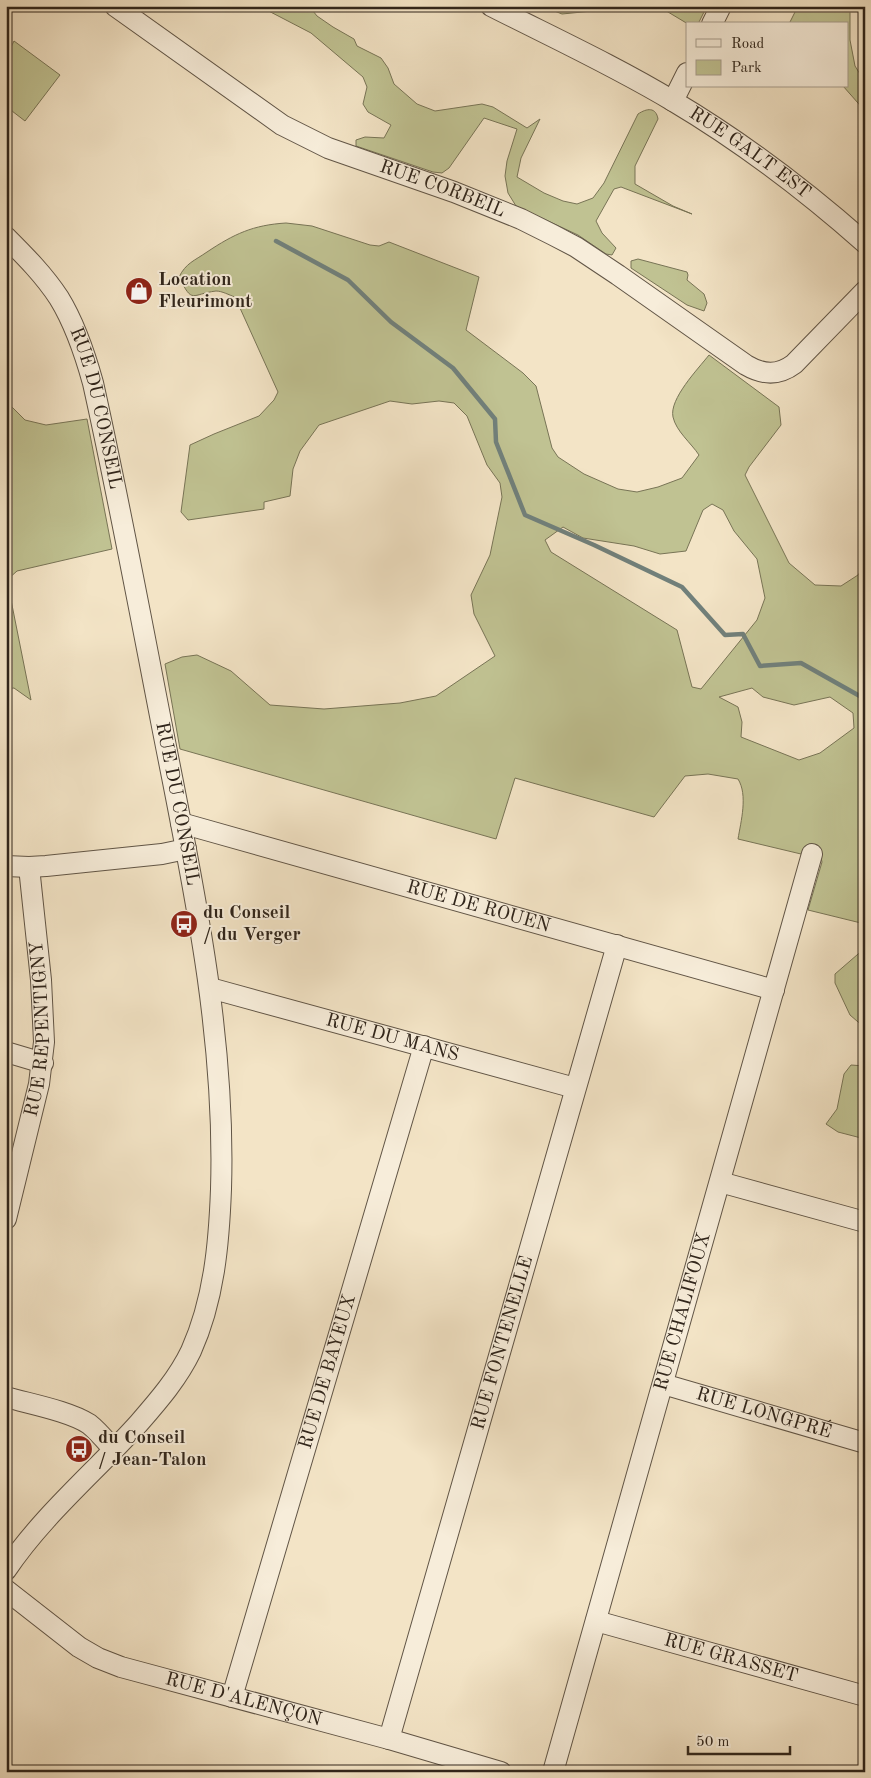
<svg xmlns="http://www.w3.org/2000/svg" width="871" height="1778" viewBox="0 0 871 1778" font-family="'Old Standard TT',serif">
<rect width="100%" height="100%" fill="#f3e4c6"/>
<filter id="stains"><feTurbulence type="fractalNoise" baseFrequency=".004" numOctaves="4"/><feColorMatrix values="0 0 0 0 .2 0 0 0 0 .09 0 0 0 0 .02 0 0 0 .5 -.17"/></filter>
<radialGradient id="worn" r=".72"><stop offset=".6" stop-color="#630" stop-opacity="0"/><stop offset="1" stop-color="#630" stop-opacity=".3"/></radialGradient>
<!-- green -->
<path fill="#c0c292" stroke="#787456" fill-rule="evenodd" d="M259 6H309L317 16 333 27 354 39 357 46 381 58 388 68 394 84 417 104 435 111 482 104 493 107 527 128 540 119 521 158 517 177 544 193 563 201 577 204 593 198 604 183 638 114C647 108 656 107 658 119L635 166V184L673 206 692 214 621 187 614 189 596 221 602 233 616 248 612 255 606 254 578 235 516 206 508 193 505 176 507 161 517 129 484 118 449 168 442 173 433 172 356 146V140L365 137 384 138 391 125 368 112 363 104 367 87 363 77 311 33Z
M542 6H600L592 11 562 14Z
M658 6H707L698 24H688Z
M798 6H850V40L855 66 865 82V111L843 86H847V24H789Z
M14 41 60 75 25 121 12 111 6 99V57Z
M286 223 312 226 370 245 379 246 389 242 479 277 466 330 523 373 536 386 552 448 558 457 584 474 618 489 637 492 658 487 682 478 699 455C691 443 676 431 673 417 669 399 698 369 709 355L779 407 781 425 749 467 745 475 789 563 815 585 841 586 858 575 865 565V924L808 910 822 862 820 853 809 849 801 854 738 839C741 821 748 795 738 779L708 774 685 776 654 817 515 778 496 839 180 749 165 664 182 657 197 655 231 671 270 705 324 709 400 703 436 696 495 656 474 614 471 595 490 555 502 497 500 483 487 465 467 416 454 403 439 401 412 404 390 401 319 425 300 451 293 469 290 496 264 502V509L188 520 181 512 190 445 214 434 259 416 274 400 278 392 235 297C229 295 222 291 216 291 191 294 193 305 179 277 186 263 194 261 207 252 234 234 253 225 286 223ZM712 504 723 510 734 531 757 559 765 598 757 620 701 689 692 687 677 630 551 552 545 540 563 527 583 538 634 546 660 554 686 551 703 510ZM752 688 763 697 794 705 830 697 853 713 854 728 820 753 799 760 741 737 742 722 738 707 719 697Z
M638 259 687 272 688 275 687 280 704 294 707 303 704 311 687 305 631 268V261Z
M6 401 25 420 46 425 87 419 112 549 17 571 7 580 31 700 14 688 6 689Z
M865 948V1028L850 1015 835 983V974Z
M851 1065 865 1066V1139L838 1132 826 1124 837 1109 844 1074Z"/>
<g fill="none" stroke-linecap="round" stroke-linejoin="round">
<!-- stream -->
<path stroke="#71807b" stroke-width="4.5" d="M276 241 348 280 391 322 453 368 495 419 496 442 525 515 594 545 682 587 725 635 743 634 760 666 801 663 865 699"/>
<!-- minor casing -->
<g stroke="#615546" stroke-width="22">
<g id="minor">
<path id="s1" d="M115 6 282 125 328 148 454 192 521 219 553 235 576 247 618 275 746 365C763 375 778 376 794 364L865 291"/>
<path id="s2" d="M491 6C552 37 615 66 673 101 742 142 805 190 865 243"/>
<path d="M712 24 721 6"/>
<path d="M673 101 687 73"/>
<path id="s3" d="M6 237C25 256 44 275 59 298 75 324 85 354 93 383 118 495 139 608 161 721 191 875 226 1031 221 1189 219 1244 214 1300 191 1351 178 1378 159 1400 139 1423 95 1472 43 1515 6 1570"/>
<path id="s4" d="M181 823 774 990"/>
<path d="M6 866 29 867 46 866 162 854 186 849"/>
<path id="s5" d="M210 988 575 1088"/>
<path d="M6 1052 43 1063"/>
<path d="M720 1182 865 1222"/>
<path id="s6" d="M6 1219 39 1084 44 1042 41 980 29 867"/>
<path id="s7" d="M663 1384 865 1443"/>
<path d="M6 1397C30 1404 69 1411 89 1424 98 1431 106 1441 114 1450"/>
<path id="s8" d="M6 1590 79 1647 98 1658 121 1667 389 1739 501 1772"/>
<path id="s9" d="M596 1621 865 1696"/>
<path id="s10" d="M232 1697 424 1046"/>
<path id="s11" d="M389 1739 617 945"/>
<path id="s12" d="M553 1772 812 854"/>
</g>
</g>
<!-- minor -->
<use href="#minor" stroke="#f7edda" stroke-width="20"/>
</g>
<!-- icons -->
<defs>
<g id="shop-disc" transform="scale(1.4375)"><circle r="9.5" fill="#8f2418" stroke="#f7edda"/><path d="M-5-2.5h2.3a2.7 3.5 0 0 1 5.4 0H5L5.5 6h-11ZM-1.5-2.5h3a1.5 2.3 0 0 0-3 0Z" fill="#fff"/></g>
<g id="bus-disc" transform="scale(1.4375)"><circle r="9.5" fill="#8f2418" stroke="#f7edda"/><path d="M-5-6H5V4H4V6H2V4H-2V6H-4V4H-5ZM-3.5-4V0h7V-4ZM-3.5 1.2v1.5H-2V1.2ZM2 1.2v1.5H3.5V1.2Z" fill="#fff"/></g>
</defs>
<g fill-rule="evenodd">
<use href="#shop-disc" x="139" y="291"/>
<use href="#bus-disc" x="184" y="924"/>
<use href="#bus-disc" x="79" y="1449"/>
</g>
<g text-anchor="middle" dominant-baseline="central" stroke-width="4" stroke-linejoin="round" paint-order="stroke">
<!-- street labels -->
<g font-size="19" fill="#30251b" stroke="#f7edda">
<text stroke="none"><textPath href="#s2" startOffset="298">RUE GALT EST</textPath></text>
<text stroke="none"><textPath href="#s1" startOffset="378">RUE CORBEIL</textPath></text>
<text stroke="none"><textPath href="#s3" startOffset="198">RUE DU CONSEIL</textPath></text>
<text stroke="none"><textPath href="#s3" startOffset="602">RUE DU CONSEIL</textPath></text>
<text stroke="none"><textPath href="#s4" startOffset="309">RUE DE ROUEN</textPath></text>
<text stroke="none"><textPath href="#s6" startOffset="194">RUE REPENTIGNY</textPath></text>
<text stroke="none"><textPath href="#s5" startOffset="189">RUE DU MANS</textPath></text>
<text stroke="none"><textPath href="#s12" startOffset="478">RUE CHALIFOUX</textPath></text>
<text stroke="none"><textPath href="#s11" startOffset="412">RUE FONTENELLE</textPath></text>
<text stroke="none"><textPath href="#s10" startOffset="339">RUE DE BAYEUX</textPath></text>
<text stroke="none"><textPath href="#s7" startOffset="105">RUE LONGPRÉ</textPath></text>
<text stroke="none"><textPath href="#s9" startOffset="140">RUE GRASSET</textPath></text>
<text stroke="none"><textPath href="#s8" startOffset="266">RUE D'ALENÇON</textPath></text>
</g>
<!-- poi labels -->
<g font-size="19" font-weight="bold" fill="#30251b" stroke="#f7edda" text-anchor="start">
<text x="158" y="280">Location<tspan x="158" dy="22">Fleurimont</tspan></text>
<text x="203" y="913">du Conseil<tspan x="203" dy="22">/ du Verger</tspan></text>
<text x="98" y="1438">du Conseil<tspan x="98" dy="22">/ Jean-Talon</tspan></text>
</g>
</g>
<!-- margin -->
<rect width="871" height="1778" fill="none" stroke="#f3e4c6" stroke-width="25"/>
<rect x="8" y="8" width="856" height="1763" fill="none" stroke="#30251b" stroke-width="2.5"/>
<rect x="12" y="12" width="846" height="1753" fill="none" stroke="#30251b"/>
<!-- legend -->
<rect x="686" y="22" width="162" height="65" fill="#f7edda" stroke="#a79d8e"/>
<rect x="696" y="39" width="25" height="8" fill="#f7edda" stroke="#a79d8e"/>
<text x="731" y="48" font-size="15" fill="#30251b">Road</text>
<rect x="696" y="60" width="25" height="15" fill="#c0c292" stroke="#a79d8e"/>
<text x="731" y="72" font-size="15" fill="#30251b">Park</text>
<!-- scale -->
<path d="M688 1746v8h102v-8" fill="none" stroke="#30251b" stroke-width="2.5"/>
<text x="696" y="1746" font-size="15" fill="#30251b" stroke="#f7edda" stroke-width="4" paint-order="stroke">50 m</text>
<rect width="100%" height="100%" filter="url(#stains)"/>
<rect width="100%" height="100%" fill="url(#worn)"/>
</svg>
